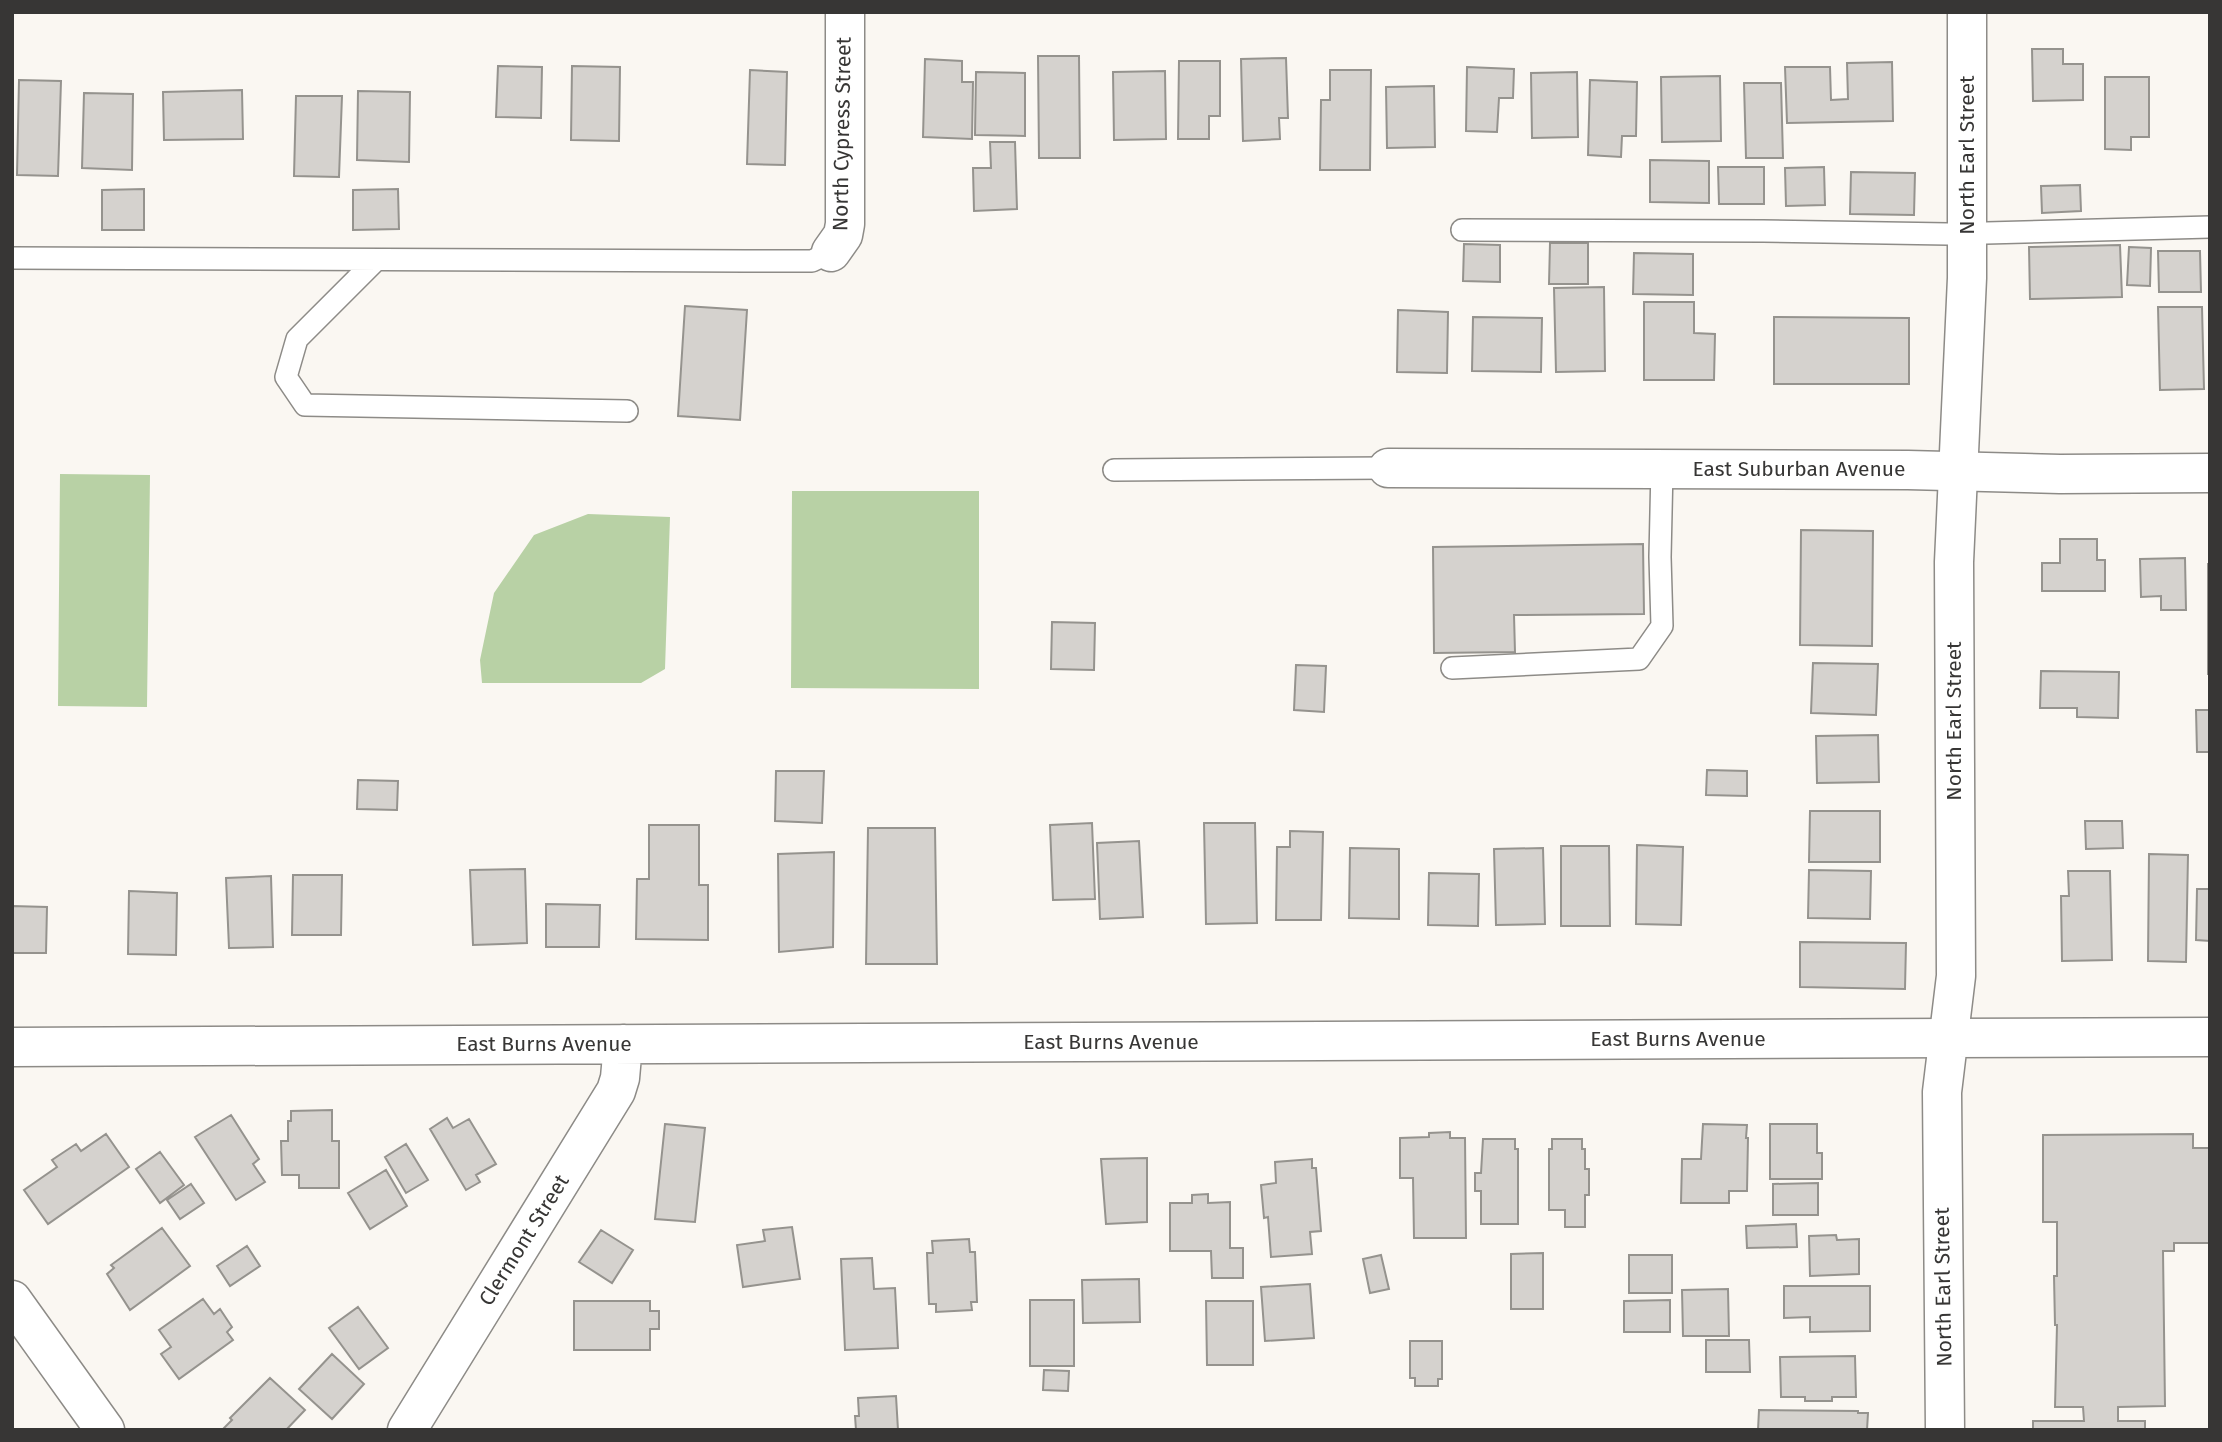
<svg xmlns="http://www.w3.org/2000/svg" width="2222" height="1442" viewBox="0 0 2222 1442" font-family="'Fira Sans',sans-serif">
<rect width="100%" height="100%" fill="#faf7f2"/>
<!-- green -->
<path fill="#b8d1a5" d="M60 474 150 475 147 707 58 706Z
M792 491H979V689L791 688Z
M588 514 670 517 665 669 641 683H482L480 660 494 593 534 535Z"/>
<!-- building -->
<path fill="#d5d2ce" stroke="#95938e" stroke-width="2" d="M2032 49H2063V64H2083V100L2033 101Z
M1038 56H1079L1080 158H1039Z
M1286 58 1288 118H1279L1280 139 1243 141 1241 59Z
M925 59 962 61V82H973L972 139 923 137Z
M1179 61H1220V116H1209V139H1178Z
M1892 62 1893 121 1787 123 1785 67H1830L1831 100 1848 99 1847 63Z
M498 66 542 67 541 118 496 117Z
M572 66 620 67 619 141 571 140Z
M1467 67 1514 69 1513 98H1499L1497 132 1466 131Z
M750 70 787 72 785 165 747 164Z
M1330 70H1371L1370 170H1320L1321 100H1330Z
M1165 71 1166 139 1114 140 1113 72Z
M976 72 1025 73V136L975 135Z
M1577 72 1578 137 1532 138 1531 73Z
M1720 76 1721 141 1662 142 1661 77Z
M2105 77H2149V137H2131V150L2105 149Z
M19 80 61 81 58 176 17 175Z
M1590 80 1637 82 1636 136H1622L1621 157 1588 155Z
M1744 83H1781L1783 158H1746Z
M1434 86 1435 147 1387 148 1386 87Z
M242 90 243 139 164 140 163 92Z
M358 91 410 92 409 162 357 160Z
M84 93 133 94 132 170 82 168Z
M296 96H342L339 177 294 176Z
M990 142H1015L1017 209 974 211 973 168H991Z
M1650 160 1709 161V203L1650 202Z
M1718 167H1764V204H1719Z
M1824 167 1825 205 1786 206 1785 168Z
M1851 172 1915 173 1914 215 1850 214Z
M2080 185 2081 211 2042 213 2041 186Z
M144 189V230H102V190Z
M398 189 399 229 353 230V190Z
M1550 243H1588V284H1549Z
M1464 244 1500 245V282L1463 281Z
M2120 245 2122 297 2030 299 2029 247Z
M2129 247 2151 248 2150 286 2127 285Z
M2158 251H2200L2201 292H2159Z
M1634 253 1693 254V295L1633 294Z
M1604 287 1605 371 1556 372 1554 288Z
M1644 302H1694V333L1715 334 1714 380H1644Z
M685 306 747 310 740 420 678 416Z
M2158 307H2202L2204 389 2160 390Z
M1398 310 1448 312 1447 373 1397 372Z
M1473 317 1542 318 1541 372 1472 371Z
M1774 317 1909 318V384H1774Z
M1801 530 1873 531 1872 646 1800 645Z
M2060 539H2097V560H2105V591H2042V563H2060Z
M1643 544 1644 614 1514 615 1515 652 1434 653 1433 547Z
M2185 558 2186 610H2161V596L2141 597 2140 559Z
M2208 564H2210V674H2208Z
M1052 622 1095 623 1094 670 1051 669Z
M1813 663 1878 664 1876 715 1811 713Z
M1296 665 1326 666 1324 712 1294 710Z
M2041 671 2119 672 2118 718 2077 717V708H2040Z
M2196 710H2210V752H2197Z
M1878 735 1879 782 1817 783 1816 736Z
M1707 770 1747 771V796L1706 795Z
M776 771H824L822 823 775 821Z
M358 780 398 781 397 810 357 809Z
M1810 811H1880V862H1809Z
M2085 821H2122L2123 848 2086 849Z
M1092 823 1095 899 1053 900 1050 825Z
M1204 823H1255L1257 923 1206 924Z
M649 825H699V885H708V940L636 939 637 879H649Z
M868 828H935L937 964H866Z
M1290 831 1323 832 1321 920H1276L1277 847H1290Z
M1139 841 1143 917 1100 919 1097 843Z
M1637 845 1683 847 1681 925 1636 924Z
M1561 846H1609L1610 926H1561Z
M1350 848 1399 849V919L1349 918Z
M1543 848 1545 924 1496 925 1494 849Z
M834 852 833 947 779 952 778 854Z
M2149 854 2188 855 2186 962 2148 961Z
M525 869 527 943 473 945 470 870Z
M1809 870 1871 871 1870 919 1808 918Z
M2068 871H2110L2112 960 2062 961 2061 896H2069Z
M1429 873 1479 874 1478 926 1428 925Z
M293 875H342L341 935H292Z
M271 876 273 947 229 948 226 878Z
M2197 889H2210V941L2196 940Z
M129 891 177 893 176 955 128 954Z
M546 904 600 905 599 947H546Z
M12 906 47 907 46 953H12Z
M1800 942 1906 943 1905 989 1800 987Z
M332 1110V1141H339V1188H299V1175H282L281 1141H288V1121H291V1111Z
M231 1115 259 1159 253 1164 265 1182 236 1200 195 1137Z
M447 1118 453 1128 469 1119 496 1164 476 1175 480 1182 466 1190 430 1129Z
M665 1124 705 1128 695 1222 655 1219Z
M1703 1124 1747 1125 1746 1138H1748L1747 1191H1729V1203H1681L1682 1159H1701Z
M1770 1124H1817V1153H1822V1179H1770Z
M1450 1132V1138H1465L1466 1238H1414L1413 1178H1400V1138L1429 1137V1133Z
M106 1134 129 1167 48 1224 24 1190 57 1167 52 1160 76 1144 81 1151Z
M2193 1134V1148H2210V1243H2174V1251H2163L2165 1406 2118 1407V1421H2145V1430H2033V1421H2084L2083 1407H2055L2057 1325H2055L2054 1276H2057V1222H2043V1135Z
M1483 1139H1515V1149H1518V1224H1481V1191H1475V1173H1481Z
M1552 1139H1582V1149H1585V1169H1589V1195H1585V1227H1565V1210H1549V1149H1552Z
M406 1144 428 1180 406 1193 385 1157Z
M160 1152 184 1185 160 1203 136 1169Z
M1147 1158V1222L1106 1224 1101 1159Z
M1312 1159V1168H1316L1321 1231 1310 1232 1312 1254 1271 1257 1268 1217 1264 1218 1261 1185 1276 1183 1275 1162Z
M386 1170 407 1206 370 1229 348 1193Z
M1818 1183V1215H1773V1184Z
M191 1184 204 1203 180 1219 167 1200Z
M1208 1194V1203L1230 1202V1248H1243V1278H1212L1211 1251H1170V1203H1192V1195Z
M1796 1224 1797 1247 1747 1248 1746 1226Z
M792 1227 800 1279 743 1287 737 1245 765 1241 763 1230Z
M162 1228 190 1266 130 1310 107 1274 114 1268 111 1265Z
M601 1230 633 1250 612 1283 579 1262Z
M1836 1235 1837 1240 1859 1239V1274L1810 1276 1809 1236Z
M969 1239 970 1252H975L977 1302H971L972 1310 936 1312V1304H929L927 1253H933L932 1241Z
M247 1246 260 1266 230 1286 217 1266Z
M1543 1253V1309H1511V1254Z
M1381 1255 1389 1289 1370 1293 1363 1259Z
M1629 1255H1672V1293H1629Z
M872 1258 874 1289 895 1288 898 1348 845 1350 841 1259Z
M1139 1279 1140 1322 1083 1323 1082 1280Z
M1310 1284 1314 1338 1265 1341 1261 1287Z
M1784 1286H1870V1331L1810 1332V1317L1784 1318Z
M1728 1289 1729 1336H1683L1682 1290Z
M203 1299 214 1314 220 1309 232 1327 227 1332 233 1340 179 1379 161 1354 171 1347 159 1330Z
M1030 1300H1074V1366H1030Z
M1670 1300V1332H1624V1301Z
M574 1301H650V1311H659V1329H650V1350H574Z
M1206 1301H1253V1365H1207Z
M358 1307 388 1348 359 1369 329 1328Z
M1706 1340H1749L1750 1372H1706Z
M1410 1341H1442V1379H1438V1386H1415V1378H1410Z
M332 1354 364 1384 332 1419 299 1389Z
M1855 1356 1856 1397H1832V1401H1805V1397H1781L1780 1357Z
M1044 1370 1069 1371 1068 1391 1043 1390Z
M270 1378 305 1410 286 1430H222L232 1420 230 1418Z
M896 1396 898 1430H856L855 1416H859L858 1398Z
M1759 1410 1858 1411V1413H1868L1867 1430H1758Z"/>
<g fill="none" stroke-linecap="round" stroke-linejoin="round">
<!-- service casing -->
<g stroke="#8d8b87" stroke-width="24">
<path id="service" d="M1462 230 1763 231 1948 234 2210 227
M12 258 745 261H812L831 252
M376 260 297 339 286 377 305 405 627 411
M1114 470 1388 468
M1452 668 1639 659 1662 626 1660 557 1662 468"/>
</g>
<!-- minor casing -->
<g stroke="#8d8b87" stroke-width="41">
<path id="minor" d="M831 252 843 235 845 224V12
M1388 468 1908 470 2060 474 2210 473
M12 1047 1949 1038
M12 1300 105 1430
M407 1430 616 1091 620 1078 623 1044"/>
</g>
<!-- tertiary casing -->
<g stroke="#8d8b87" stroke-width="41">
<path id="tertiary" d="M1949 1038 2210 1037
M1945 1430 1942 1092 1956 976 1954 562 1967 278V12"/>
</g>
<!-- service -->
<use href="#service" stroke="#fff" stroke-width="21"/>
<!-- minor -->
<use href="#minor" stroke="#fff" stroke-width="38"/>
<!-- tertiary -->
<use href="#tertiary" stroke="#fff" stroke-width="38"/>
</g>
<g text-anchor="middle" dominant-baseline="central" stroke-width="7" stroke-linejoin="round" paint-order="stroke">
<!-- street labels -->
<g font-size="21" fill="#373635" stroke="#fff">
<text transform="translate(842 134) rotate(-89)">North Cypress Street</text>
<text transform="translate(1967 155) rotate(-90)">North Earl Street</text>
<text x="1799" y="469">East Suburban Avenue</text>
<text transform="translate(1954 721) rotate(-90)">North Earl Street</text>
<text x="1678" y="1039">East Burns Avenue</text>
<text x="1111" y="1042">East Burns Avenue</text>
<text x="544" y="1044">East Burns Avenue</text>
<text transform="translate(524 1240) rotate(-58)">Clermont Street</text>
<text transform="translate(1943 1287) rotate(-91)">North Earl Street</text>
</g>
</g>
<!-- border -->
<rect width="2222" height="1442" fill="none" stroke="#373635" stroke-width="28"/>
</svg>
